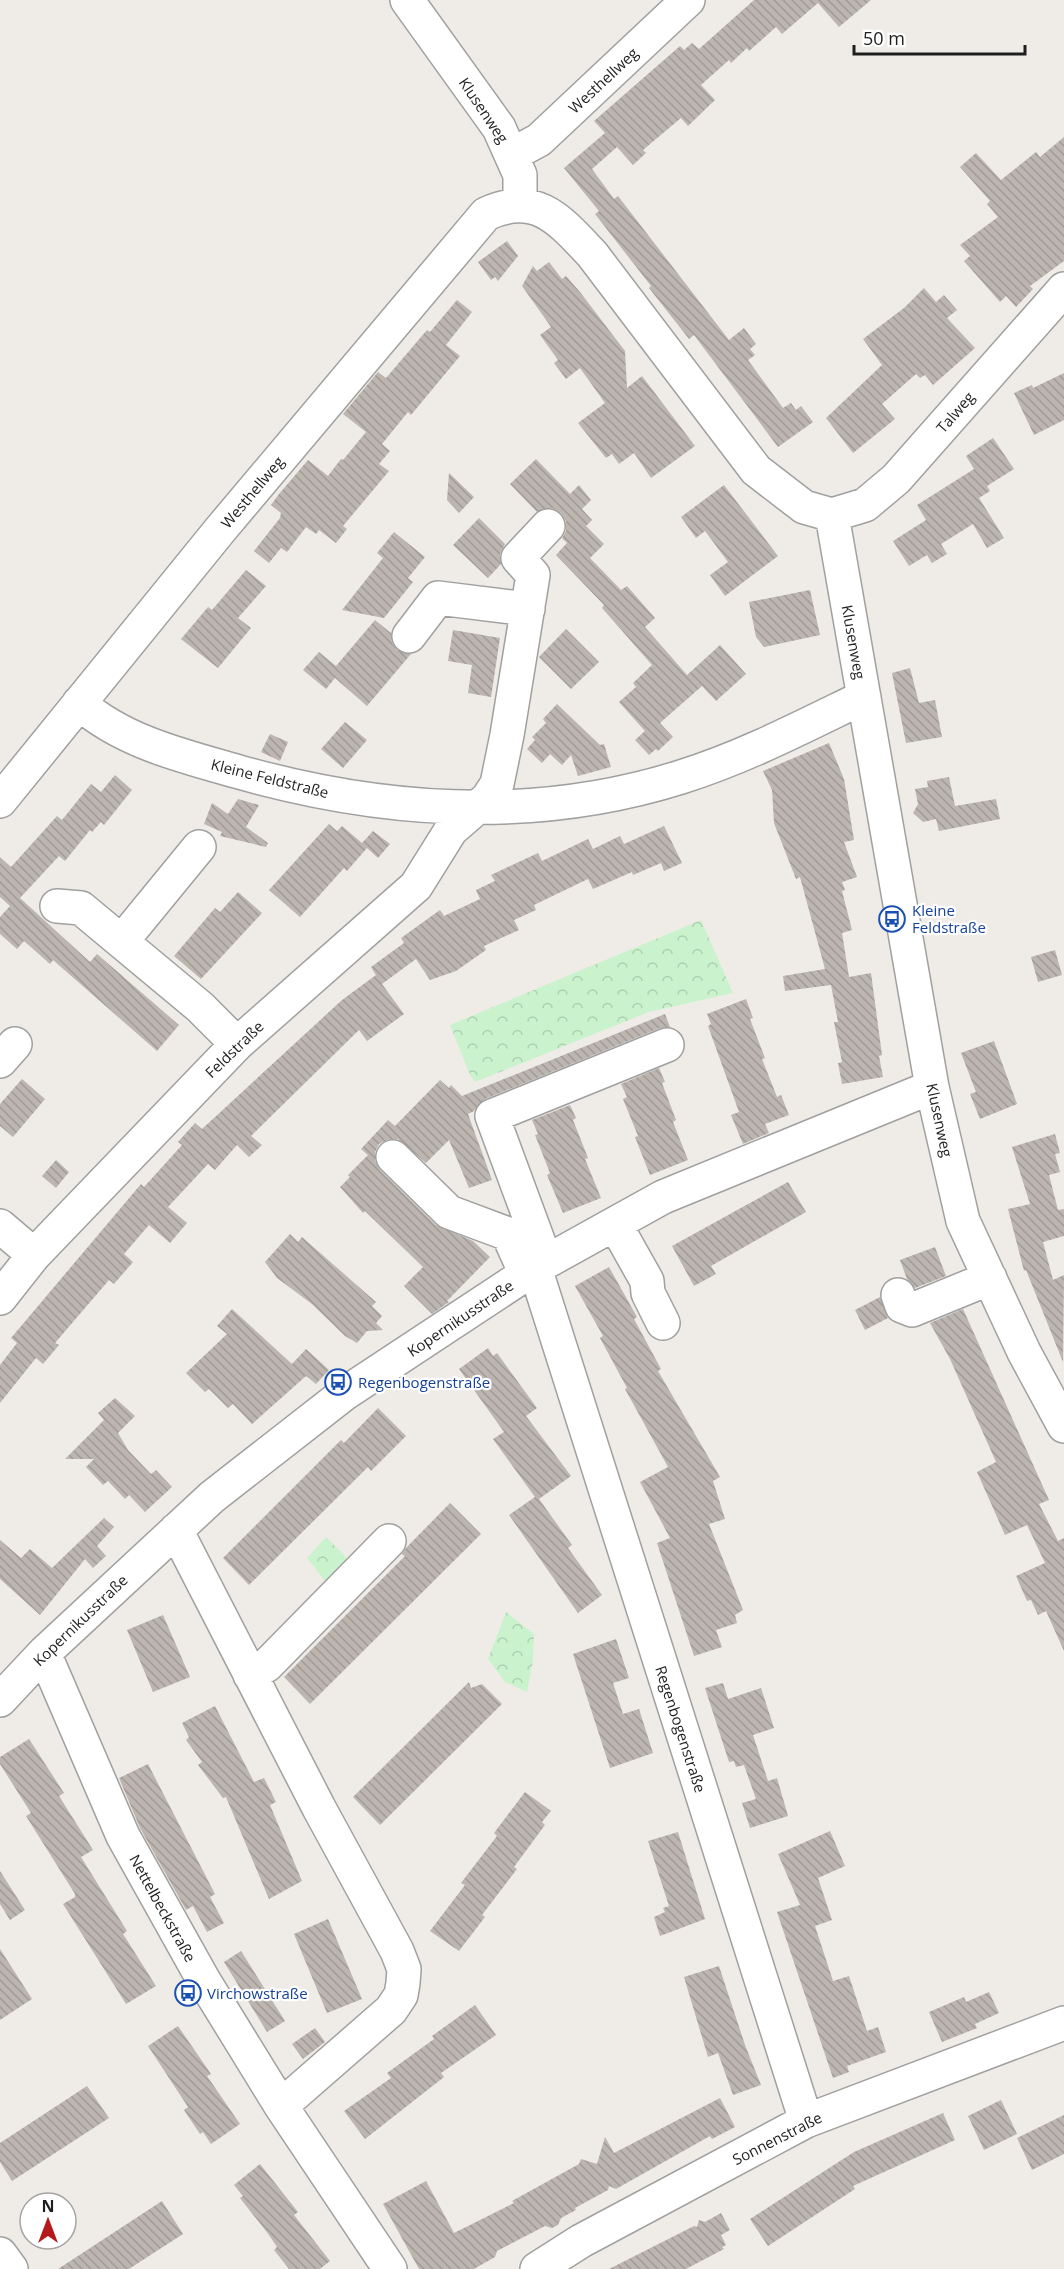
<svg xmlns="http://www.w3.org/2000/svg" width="1064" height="2269" viewBox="0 0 1064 2269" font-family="'Open Sans',sans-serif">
<defs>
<pattern id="park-crowns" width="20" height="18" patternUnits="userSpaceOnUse" patternTransform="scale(1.5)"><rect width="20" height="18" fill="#caf3cd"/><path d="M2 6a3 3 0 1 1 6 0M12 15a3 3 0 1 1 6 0" fill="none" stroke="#add0b0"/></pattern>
<pattern id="building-back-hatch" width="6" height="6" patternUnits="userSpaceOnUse" patternTransform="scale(1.5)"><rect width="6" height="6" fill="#bcb5b0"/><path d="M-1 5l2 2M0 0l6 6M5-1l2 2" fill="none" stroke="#a19b97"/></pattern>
</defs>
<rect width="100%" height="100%" fill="#efece7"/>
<!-- park -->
<path fill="url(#park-crowns)" d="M701 920 733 993 649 1012 475 1082 470 1075 450 1025Z
M326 1537 347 1558 325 1581 307 1558Z
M506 1612 534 1634 533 1661 527 1692 505 1682 488 1659Z"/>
<!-- building -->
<path fill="url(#building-back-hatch)" d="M754 0H871L839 27 818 3 782 34 776 27 749 51 747 48 731 63 729 60 701 85 715 100 688 126 681 118 643 150 646 153 633 165 617 147 592 169 614 199 618 196 729 340 744 328 756 344 750 349 755 355 748 360 783 408 791 403 796 410 801 406 813 422 778 447 694 335 689 339 649 288 651 286 595 214 599 211 564 168 605 133 594 121 680 46 684 50 692 43 699 49Z
M1064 137V261L1030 286 1033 289 1016 307 1006 296 1000 302 964 261 970 256 960 245 998 217 987 204 990 201 960 167 976 153 1001 180 1036 152 1040 157Z
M507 241 518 256 498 281 495 277 491 280 478 262Z
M549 262 562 279 566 276 580 292 625 351 627 388 642 376 695 446 651 478 634 453 619 464 612 454 606 458 578 423 605 403 580 368 566 379 554 363 558 360 540 335 551 327 522 286 533 266 537 271Z
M924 288 936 302 944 295 957 310 947 318 975 348 933 385 925 375 920 378 916 374 882 404 895 419 853 453 826 418 882 365 863 339 904 308Z
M457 300 472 312 446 345 460 356 411 415 408 412 382 444 390 451 379 464 389 471 343 526 347 529 336 543 319 530 316 534 306 527 287 552 281 548 269 563 254 551 280 518 281 513 271 505 279 494 308 460 328 476 341 459 343 460 366 432 343 414 378 372 386 378 427 330 430 332Z
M1064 373V420L1034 435 1014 393 1032 385 1033 388Z
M993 438 1014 469 987 486 990 491 979 498 1004 538 987 548 973 524 941 544 947 554 932 563 927 555 909 566 893 541 926 520 917 505 974 469 966 456Z
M536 459 570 494 579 485 591 500 582 509 592 520 586 526 604 544 590 558 621 590 627 586 655 618 645 627 687 675 720 645 746 674 716 701 702 686 660 723 673 737 658 751 656 749 649 755 635 740 645 731 619 702 636 687 633 683 652 665 602 608 604 605 556 555 567 543 562 538 566 531V521L561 513 552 508 537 512 510 484Z
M449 473 474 497 459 513 447 500Z
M724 485 778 556 725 596 710 575 728 562 705 531 696 538 681 517Z
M479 518 505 544 500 554 501 564 488 578 453 545Z
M394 532 425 557 408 578 413 582 384 618 342 610 383 558 377 553Z
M246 570 266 586 238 618 251 628 218 668 181 639 208 607 212 610Z
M810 590 820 635 764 647 756 637 749 602Z
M375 620 391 633 392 643 397 650 411 654 367 706 335 678 326 689 303 670 319 652 336 666Z
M566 629 599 662 571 689 539 657Z
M453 630 500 638 491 697 468 693 472 665 448 661Z
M910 668 919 703 935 700 942 737 906 743 892 673Z
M557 704 600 745 604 744 611 767 578 776 571 755 562 765 550 754 542 763 527 749 535 740 532 737 546 723 543 719Z
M345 722 367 740 343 768 321 749Z
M270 734 288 742 280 761 261 752Z
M829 743 844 779 854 840 844 842 857 877 842 882 845 890 842 891 852 930 842 933 849 977 871 973 882 1055 879 1056 883 1077 842 1084 838 1063 842 1062 834 1022H838L831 985 785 991 783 976 825 969 800 877 796 879 774 823 772 790 763 771Z
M115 775 132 790 104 825 101 822 92 832 90 830 65 861 59 856 20 898 90 962 97 954 179 1025 157 1051 53 960 50 964 24 941 17 949 0 934V917L10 906 0 897V857L11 867 57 816 62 820 91 784 101 792Z
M949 777 955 806 996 799 1000 819 939 831 936 819 923 822 913 813 918 804 915 789 928 787 927 781Z
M238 799 259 805 246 827 268 843 266 847 220 836 222 832 204 824 212 803 228 814Z
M329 824 337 831 342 826 362 843 373 831 390 844 378 858 367 848 347 871 344 868 300 917 269 890Z
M664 826 682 863 664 871 661 863 633 875 632 872 593 889 588 879 534 905 536 910 514 920 519 930 484 946 486 950 456 971 430 980 416 959 382 984 404 1014 367 1041 359 1030 251 1136 262 1145 249 1157 237 1145 215 1170 208 1164 168 1207 187 1223 170 1243 149 1225 124 1254 133 1262 114 1284 109 1280 55 1343 59 1345 43 1364 36 1358 0 1403V1365L17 1343 11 1338 141 1184 144 1187 182 1145 178 1142 195 1123 202 1129 342 1000 376 975 371 967 404 943 401 938 440 910 444 916 480 899 476 890 495 881 491 875 538 853 542 861 588 839 593 849 620 836 624 844Z
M238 892 262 913 201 979 174 956 215 908 220 912Z
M1055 950 1062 975 1038 982 1031 957Z
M746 999 753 1018 750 1019 765 1058 762 1059 777 1097 781 1095 789 1115 765 1124 769 1133 743 1144 731 1115 739 1112 708 1026 711 1024 707 1014Z
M665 1014 670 1027 660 1028 485 1099 474 1111 468 1114 492 1180 469 1188 449 1140 426 1163 398 1139H389L379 1144 375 1152V1161L380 1170 436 1225 473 1241 490 1257 447 1301 449 1302 432 1314 404 1286 423 1267 370 1216 365 1211 363 1213 340 1187 350 1177 348 1175 368 1155 361 1149 388 1120 395 1126 440 1080 449 1088 451 1085 462 1096Z
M994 1041 1017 1104 980 1119 970 1094 976 1092 961 1053Z
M659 1068 665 1082 662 1083 676 1120 673 1122 688 1160 650 1175 635 1137 638 1136 623 1099 627 1097 621 1084Z
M22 1079 45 1099 13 1137 0 1126V1104Z
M570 1105 576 1118 573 1120 588 1158 585 1159 601 1198 563 1213 547 1175 550 1173 535 1135 538 1134 532 1120Z
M1055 1134 1060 1153 1055 1154 1060 1172 1049 1175 1058 1210 1064 1209V1236L1043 1242 1053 1280 1064 1275 1063 1362 1026 1270 1024 1271 1008 1209 1030 1204 1012 1147Z
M56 1160 69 1172 56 1188 42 1176Z
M788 1182 806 1212 711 1266 716 1274 694 1286 672 1246Z
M290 1234 298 1242 302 1237 376 1302 372 1306 382 1316 376 1323 383 1330 367 1331 357 1343 345 1336 312 1304 277 1278 265 1262Z
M935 1247 946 1276 915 1288 907 1279 900 1260Z
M609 1267 637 1317 634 1319 661 1369 658 1371 720 1477 713 1481 725 1519 709 1524 743 1610 735 1615 737 1623 716 1630 722 1647 694 1656 657 1543 670 1538 640 1482 668 1467 625 1389 627 1388 600 1338 603 1336 575 1286Z
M880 1297 888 1318 865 1330 855 1310Z
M232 1309 292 1364 306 1349 329 1370 316 1384 306 1376 252 1424 233 1404 228 1408 209 1389 205 1392 186 1373 227 1334 217 1326Z
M963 1309 1049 1500 1039 1504 1058 1541 1064 1538V1651L1046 1611 1038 1615 1031 1600 1027 1601 1016 1576 1045 1563 1027 1525 1005 1535 977 1472 996 1462 950 1359 930 1323Z
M488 1348 493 1356 497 1353 537 1408 526 1416 571 1476 539 1499 572 1545 568 1548 602 1595 578 1613 509 1515 535 1497 493 1439 504 1432 459 1369Z
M115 1398 135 1416 118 1433 128 1450 151 1474 156 1470 172 1487 145 1512 129 1495 125 1499 108 1481 103 1485 86 1467 94 1459H65L104 1420 98 1413Z
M378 1408 406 1436 371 1471 368 1467 249 1585 223 1558 341 1440 344 1443Z
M450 1503 481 1534 310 1704 284 1677 405 1556 402 1554 406 1548Z
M104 1518 114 1527 97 1546 106 1556 93 1568 85 1559 40 1615 0 1579V1540L21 1558 30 1549 52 1568Z
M163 1615 190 1677 153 1692 127 1630Z
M616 1639 629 1678 613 1683 623 1714 639 1709 653 1753 610 1768 573 1654Z
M469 1682 471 1688 482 1684 502 1704 380 1825 353 1797Z
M723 1683 728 1699 761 1688 774 1728 753 1735 768 1781 777 1778 788 1816 750 1828 742 1803 756 1799 744 1765 736 1767 734 1761 729 1762 705 1688Z
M215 1706 254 1782 264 1778 276 1802 270 1805 302 1881 269 1899 226 1797 223 1798 198 1765 202 1762 186 1740 189 1737 182 1723Z
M29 1739 64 1793 59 1796 93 1850 81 1857 127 1931 123 1934 156 1986 126 2004 63 1904 75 1897V1894L26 1816 31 1813 0 1764V1757Z
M148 1764 215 1894 210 1897 224 1923 207 1932 193 1906 186 1910 140 1828 119 1778Z
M525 1792 551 1811 542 1822 545 1825 514 1867 517 1869 482 1915 485 1917 459 1951 430 1931 465 1885 461 1883 497 1836 494 1833Z
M830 1831 845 1866 818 1878 832 1920 815 1926 833 1981 849 1976 867 2031 878 2027 886 2052 847 2066 849 2072 833 2078 777 1912 800 1905 778 1854Z
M678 1832 705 1919 660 1936 654 1917 665 1912 663 1908 669 1906 648 1841Z
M0 1871 25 1910 10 1920 0 1904Z
M328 1919 362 1999 327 2013 294 1934Z
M0 1949 32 1999 0 2020Z
M241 1951 285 2021 267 2032 224 1962Z
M719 1966 745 2045 761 2085 733 2095 718 2053 708 2057 684 1977Z
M989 1992 999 2013 975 2024 977 2028 942 2042 929 2012 964 1997 966 2002Z
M475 2005 496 2035 441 2073 444 2077 365 2139 344 2111 391 2078 387 2073 434 2039 432 2036Z
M178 2026 211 2074 207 2076 240 2124 211 2144 203 2132 200 2134 184 2110 188 2107 148 2046Z
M315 2028 325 2042 303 2059 292 2044Z
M87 2086 109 2118 12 2181 0 2162V2143Z
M720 2098 735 2127 712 2139 710 2136 616 2189 609 2186 608 2190 575 2208 576 2210 561 2218 558 2225 552 2228 545 2226 497 2251 495 2257 474 2269H419L383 2204 426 2181 454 2233 514 2203 512 2201 579 2164 581 2159 597 2164 605 2137 614 2153Z
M1001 2100 1017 2134 984 2150 968 2116Z
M943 2113 955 2140 853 2186 855 2189 768 2246 750 2219 854 2152Z
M1064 2115V2154L1032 2170 1017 2138Z
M260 2164 298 2212 294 2215 330 2261 320 2269H289L274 2250 277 2247 269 2235 240 2198 243 2196 234 2185Z
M162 2201 183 2234 129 2269H58Z
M721 2213 730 2230 721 2235 726 2245 722 2247 724 2249 686 2269H609L694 2226 697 2227 699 2220 705 2222Z"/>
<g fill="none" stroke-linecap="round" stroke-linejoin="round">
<!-- minor casing -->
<g stroke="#a0a0a0" stroke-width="36">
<path id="minor" d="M407 0 499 128 520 175V204
M513 154 539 140 688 0
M832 515 932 1087 963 1221 1024 1352 1064 1426
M832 515 865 505 896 479 1064 289
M409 636 438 598 528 609
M79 703C123 742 183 756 239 772 385 813 535 823 681 777 745 757 804 726 864 697
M0 801 220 530 486 214C536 191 559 219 592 254L756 470 804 507 832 515
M57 906 81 908 200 1007 237 1044
M122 941 199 847
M0 1061 15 1044
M393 1157 449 1212 508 1234 526 1274
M615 1224 647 1281 648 1293 663 1323
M0 1226 34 1255
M546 1262 492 1116 667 1045
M535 1268 806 2121
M898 1295 902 1306 912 1310 990 1278
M0 1298 34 1255 237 1044 416 886 451 830 488 798 497 784 507 735 533 575 518 558 548 526
M176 1530 319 1808 397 1951 404 1969 403 1983 401 1995 391 2010 281 2106
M44 1653 123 1836 204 1981 281 2106 390 2269
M250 1675 267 1665 389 1541
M0 1700 44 1653 212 1497 344 1394 535 1268 663 1197 932 1087
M0 2254 11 2269
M537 2269 581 2241 806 2121 1064 2023"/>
</g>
<!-- minor -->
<use href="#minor" stroke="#fff" stroke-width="33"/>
</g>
<!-- icons -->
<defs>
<g id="bus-ring" transform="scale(1.35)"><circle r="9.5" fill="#fff" stroke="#1a4fb4" stroke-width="1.5"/><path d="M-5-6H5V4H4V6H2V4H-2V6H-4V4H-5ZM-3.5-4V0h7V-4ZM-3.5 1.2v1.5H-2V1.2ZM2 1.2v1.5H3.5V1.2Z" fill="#1a4fb4"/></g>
</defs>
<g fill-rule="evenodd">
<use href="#bus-ring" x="892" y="919"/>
<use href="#bus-ring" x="338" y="1382"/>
<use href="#bus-ring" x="188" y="1993"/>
</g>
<g text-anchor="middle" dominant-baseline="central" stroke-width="4.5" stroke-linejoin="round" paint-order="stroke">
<!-- street labels -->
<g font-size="15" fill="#1f1f1f" stroke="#fff">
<text transform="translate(603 80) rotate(-43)">Westhellweg</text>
<text transform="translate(484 110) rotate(56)">Klusenweg</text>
<text transform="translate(955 412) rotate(-49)">Talweg</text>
<text transform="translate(252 492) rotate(-50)">Westhellweg</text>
<text transform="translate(854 642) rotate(80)">Klusenweg</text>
<text transform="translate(270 778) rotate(14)">Kleine Feldstraße</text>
<text transform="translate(234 1049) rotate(-44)">Feldstraße</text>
<text transform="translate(940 1120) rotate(78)">Klusenweg</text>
<text transform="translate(460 1318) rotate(-34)">Kopernikusstraße</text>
<text transform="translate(80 1620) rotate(-44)">Kopernikusstraße</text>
<text transform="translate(681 1729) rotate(72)">Regenbogenstraße</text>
<text transform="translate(163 1908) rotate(61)">Nettelbeckstraße</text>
<text transform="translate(777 2138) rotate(-27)">Sonnenstraße</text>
</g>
<!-- transit labels -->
<g font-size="15" fill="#164399" stroke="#fff" text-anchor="start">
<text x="912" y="910">Kleine<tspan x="912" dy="17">Feldstraße</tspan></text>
<text x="358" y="1382">Regenbogenstraße</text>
<text x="207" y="1993">Virchowstraße</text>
</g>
</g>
<!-- north arrow -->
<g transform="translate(48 2221)"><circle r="28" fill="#ffffff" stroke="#a5a5a5" stroke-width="1.5"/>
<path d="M0-4.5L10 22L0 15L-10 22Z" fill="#b6191b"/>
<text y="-9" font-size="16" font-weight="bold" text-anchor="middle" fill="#1f1f1f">N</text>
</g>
<!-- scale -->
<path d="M854 45v9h171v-9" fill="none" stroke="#1f1f1f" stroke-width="3"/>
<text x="863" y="45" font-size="18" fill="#1f1f1f" stroke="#ffffff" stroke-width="4.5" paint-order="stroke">50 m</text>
</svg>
